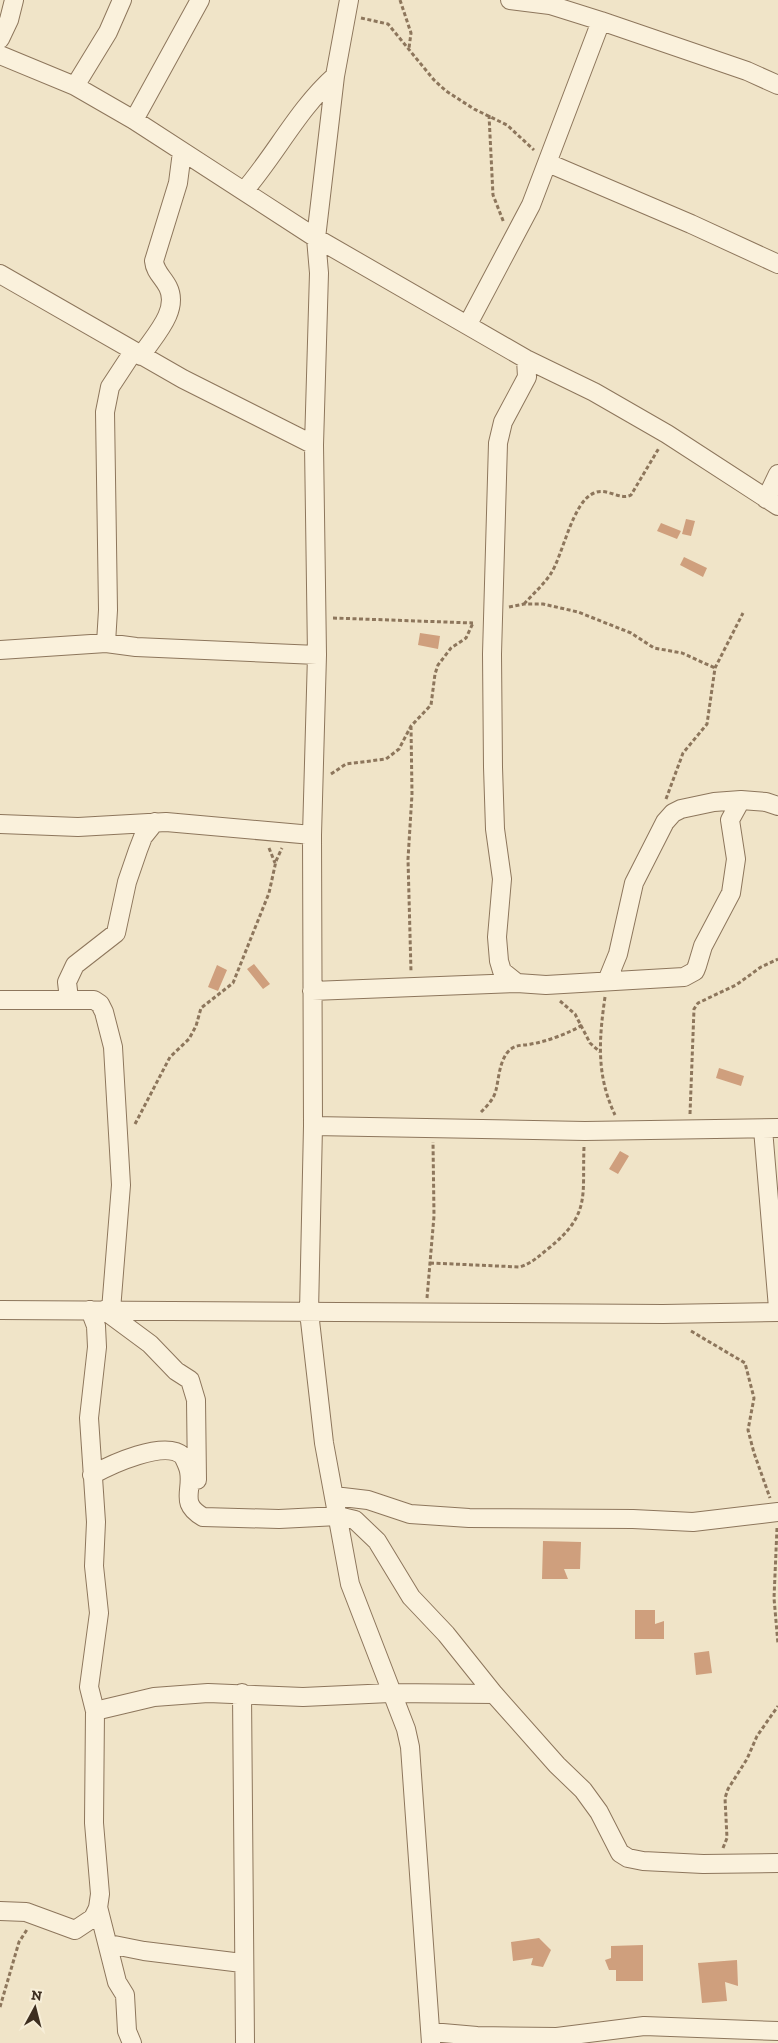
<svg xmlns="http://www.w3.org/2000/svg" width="778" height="2043" viewBox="0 0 778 2043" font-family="'Zilla Slab',serif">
<rect width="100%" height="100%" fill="#f0e4c8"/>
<!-- building -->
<path fill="#cf9f7d" d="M686 519 695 521 691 536 682 534Z
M661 523 681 531 677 539 657 531Z
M684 557 707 568 703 577 680 565Z
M420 633 440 636 438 649 418 645Z
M254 964 270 984 263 989 247 969Z
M217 965 227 970 218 991 208 987Z
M719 1068 744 1076 741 1086 716 1078Z
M620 1151 629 1156 618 1174 609 1169Z
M543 1541 581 1542 580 1569H564L568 1579H542Z
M635 1610H655V1624L664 1621V1639H635Z
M709 1651 712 1673 696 1675 694 1653Z
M539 1938 551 1950 543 1967 531 1965 533 1958 513 1961 511 1942Z
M643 1945V1981H616V1970H609L605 1960 611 1958V1946Z
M737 1960 738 1986 725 1982 727 2001 702 2003 698 1963Z"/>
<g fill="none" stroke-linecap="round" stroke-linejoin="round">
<!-- minor casing -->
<g stroke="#8d765c" stroke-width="20">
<path id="minor" d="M349 0 335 76 316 238 319 273 314 445 317 655 312 835 313 1126 309 1312 324 1443 350 1584 406 1729 410 1747 431 2043
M510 0 550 5 601 21 747 71 778 85
M0 39 9 20 14 0
M0 55 75 86 134 120 316 238 526 359 594 392 667 434 778 506
M75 86 108 32 122 0
M134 120 200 0
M548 163 691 224 778 264
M244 191C276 154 298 109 335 76
M0 274 183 379 314 445
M468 324 531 205 601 21
M141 356C153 337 180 311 168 287 163 277 155 272 154 261L178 183 182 152
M766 499 778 474
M106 643 108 610 105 412 110 387 133 352
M0 650 106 643 136 647 317 655
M0 824 78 827 166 822 312 835
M607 981 618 954 634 883 665 822 673 813 681 809 714 802 741 800 766 802 778 806
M517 983 502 971 499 961 497 937 502 879 495 829 493 767 492 654 498 443 503 422 527 377 526 359
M312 991 517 983 546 985 684 977 695 971 697 966 703 946 731 893 736 859 730 820 741 800
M69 999 67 982 75 965 116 933 127 882 138 850 143 837 155 822
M0 1000H94L100 1004 104 1012 113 1047 121 1185 111 1310
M313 1126 585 1131 778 1128
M763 1129 778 1308
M0 1310 663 1314 778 1312
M104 1310 150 1344 176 1371 190 1380 196 1400 197 1480
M92 1475C110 1465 165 1439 183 1456 185 1460 188 1466 189 1471 193 1492 179 1503 203 1517L279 1519 338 1516 355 1520 377 1541 411 1597 446 1634 494 1694 557 1765 583 1790 599 1812 620 1853 628 1858 643 1861 703 1864 778 1863
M334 1496 368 1500 410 1514 469 1518 633 1519 693 1522 778 1512
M242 1693 245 2043
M95 1711 154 1697 208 1693 303 1697 390 1693 494 1694
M98 1907 117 1982 125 1995 127 2031 132 2043
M0 1911 26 1912 75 1930 93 1918 98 1908 100 1894 94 1823 95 1711 89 1687 99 1613 94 1566 96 1522 89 1418 97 1347 96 1326 90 1310
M109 1944 144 1951 242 1963
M431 2032 477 2036 557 2037 644 2026 778 2031"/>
</g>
<!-- path -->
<path stroke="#8d765c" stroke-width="3" stroke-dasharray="4 2.5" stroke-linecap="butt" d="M400 0 411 33 409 48
M361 18 388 24 434 80 446 91 474 109 507 125 534 150
M489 115 493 195 504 223
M524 604C533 594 543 585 550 575 563 556 572 502 594 493 607 487 620 501 631 495L659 448
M509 607 524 604H543L578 612 631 633 654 648 682 653 715 668
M333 618 473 623
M411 726 412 794 408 859 411 972
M331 774 346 764 386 759 399 749 411 726 431 705 435 674 438 665 451 648 466 638 473 623
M666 799 683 753 707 724 715 668 743 613
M269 848 275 863
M605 997C599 1039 596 1075 615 1115
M560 1001 575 1014 590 1043 600 1052
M481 1112C487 1106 494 1099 496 1090 499 1078 499 1064 507 1053 514 1044 521 1046 531 1044 545 1042 570 1033 582 1025
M690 1114 694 1009 698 1003 736 985 761 967 778 959
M135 1124 170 1057 189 1039 196 1026 201 1008 233 983 269 893 276 861 282 848
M430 1263 520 1267C532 1263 539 1256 549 1248 591 1214 582 1196 584 1147
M427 1298 434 1216 433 1142
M691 1331 745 1363 754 1398 748 1430 754 1453 770 1498
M777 1528 774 1598 778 1644
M723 1848 727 1838 725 1798 728 1789 747 1759 757 1736 778 1706
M0 2007 19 1942 28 1928"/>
<!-- minor -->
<use href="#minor" stroke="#faf1dc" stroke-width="18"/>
</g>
<!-- north arrow -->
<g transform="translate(35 2008) rotate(7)" stroke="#f7eed8" stroke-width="4" paint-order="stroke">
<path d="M0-4L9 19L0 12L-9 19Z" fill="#3d2e20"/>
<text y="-8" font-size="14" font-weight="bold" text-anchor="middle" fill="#3d2e20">N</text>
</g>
</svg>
